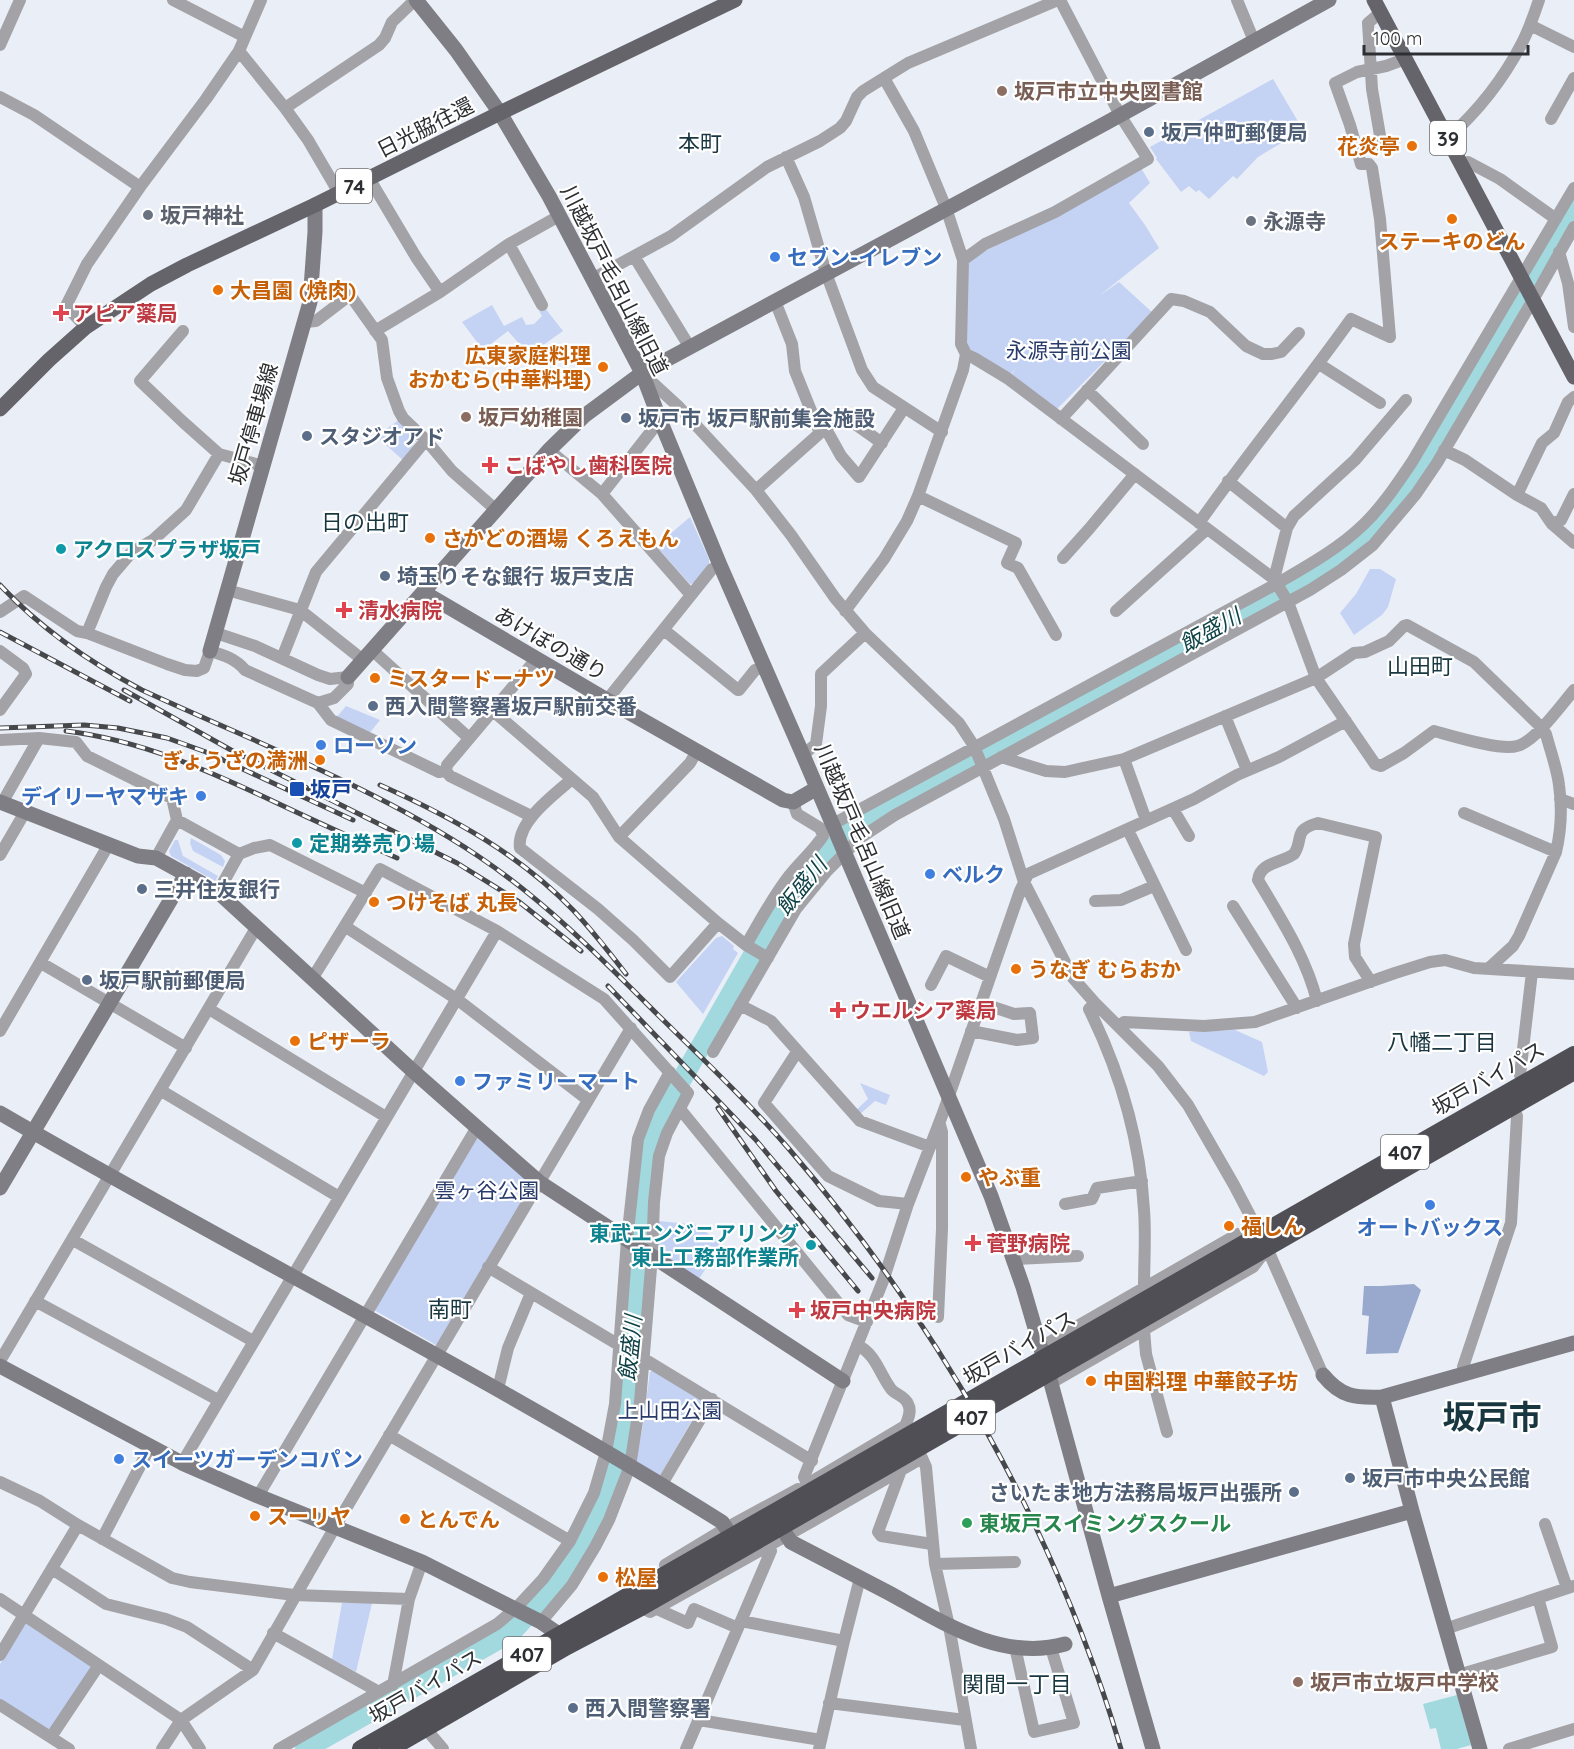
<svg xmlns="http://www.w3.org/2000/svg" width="1574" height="1749" viewBox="0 0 1574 1749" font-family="Quicksand,'Noto Sans JP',sans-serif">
<rect width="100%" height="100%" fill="#eaeef7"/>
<!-- green -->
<path fill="#c4d2f3" d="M1273 79 1303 130 1258 157 1237 179 1233 176 1209 199 1199 190 1196 192 1189 186 1181 192 1156 159 1157 158 1150 147Z
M1141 168 1150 183 1129 203 1145 225 1159 248 1099 296 1119 282 1153 313 1057 409 1011 376 1017 366 1010 376 971 350 966 344 967 264 972 258Z
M492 305 504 326 522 317 526 325 534 324 542 316 539 311 545 308 563 331 529 355 508 331 483 350 462 322Z
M400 419 418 438 404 461 378 438 385 430Z
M690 517 709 559V565L694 583 690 584 656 546Z
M1370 569H1380L1396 579 1388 607 1382 615 1354 635 1340 613 1356 594Z
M346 706 380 720 368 735 335 719Z
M191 838 221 855 225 861 223 867 193 851 190 843Z
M175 840H178L183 856 218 876 215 881 171 856 169 851Z
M722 936 734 946 733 949 738 953 703 1014 676 982 716 938Z
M1235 1030 1262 1042 1268 1072 1264 1076 1191 1041 1189 1032Z
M860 1083 890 1095 886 1105 875 1101 859 1115 855 1111 868 1099Z
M478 1135 533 1183 436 1345 374 1310Z
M659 1221 698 1225 721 1245 699 1279 656 1251Z
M652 1370 703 1401 660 1476 635 1461 642 1431 650 1372Z
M342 1603H372L356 1672 332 1659Z
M26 1622 94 1667 51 1733 0 1700V1664Z"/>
<!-- forest -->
<path fill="#99a9ce" d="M1414 1284 1421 1290 1398 1353 1366 1354 1369 1316 1362 1315 1364 1286H1381Z"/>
<!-- water -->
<path fill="#a1d9de" d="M1457 1695 1471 1745 1457 1749H1441L1436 1728 1430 1729 1423 1704Z"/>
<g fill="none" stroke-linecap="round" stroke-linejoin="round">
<!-- stream -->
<path stroke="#a1d9de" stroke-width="3" d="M517 1649 518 1626"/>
<!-- river -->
<path stroke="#a1d9de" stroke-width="20" d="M305 1749 512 1632 536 1606 564 1572 581 1545 597 1516 614 1475 620 1447 645 1193 650 1155 658 1126 674 1093 780 908 800 881 848 832 888 807 1291 585C1340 555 1380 523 1415 476L1574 207"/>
<!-- street -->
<path stroke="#a3a2a6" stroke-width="12" d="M173 0 245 37
M1237 0 1254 41
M1381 12 1368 23 1372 89 1382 147
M1530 25 1574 47
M0 45 20 0
M239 51 285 108 308 140 339 193
M0 97 34 115 140 187
M285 108 379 45 385 38 392 22 415 0
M1551 119 1574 78
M1448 138C1477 112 1504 78 1522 43 1529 29 1534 15 1539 0
M786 157 804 197 826 273 862 370 873 387 942 432
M1462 165 1468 162 1500 179 1556 219
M369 178 416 257 440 292
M509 244 542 305
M1559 252 1568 283 1574 327
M634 256 689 346
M963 260 985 244 1055 212 1148 159 1120 115 1060 0
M592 279 671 236 767 167 820 141 840 128 846 121 857 97 863 91 908 63 1058 0
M775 301 792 344 795 371 820 433
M305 322 316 321 350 295 382 340 387 378 399 411 403 418 426 440 452 471 495 509
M86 327 66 306 87 264 140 187 206 99 239 51 261 0
M183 331 140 381 182 421 219 454
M375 331 440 292 509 244 559 216
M966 354 974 358 1007 378 1274 579 1288 602 1316 678 1375 764 1381 766 1404 753 1434 731C1453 736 1500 751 1517 746 1535 742 1562 704 1574 690
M1319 364 1380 403
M643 374 679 407 756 490 791 535 835 598 865 633 959 723 974 746 1004 819 1024 882 1073 978 1095 1003 1158 1066 1188 1105 1234 1185 1267 1248 1323 1375
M1087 390 1143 444
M1061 419 1171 299 1184 301 1210 312 1246 346 1263 354H1272L1281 352 1299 333
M826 429 841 456 859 477 904 408
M549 450 602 494 691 595
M1444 450 1465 460 1517 495 1541 508 1552 524 1574 543
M1228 481 1287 528
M756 490 820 433 826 429 841 414 882 443
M602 494 660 420
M1517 495 1542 443 1554 433 1568 402 1574 397
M918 496 1016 543 1007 563 1018 568 1056 635
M1199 523C1248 453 1302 388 1351 319L1390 337 1380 219 1372 168 1369 164H1361L1350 125 1335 83 1357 72 1386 66 1405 59
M1552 524 1561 520 1574 494
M1063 558 1089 529 1135 474
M1274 579 1287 528 1294 516 1355 460 1406 400
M227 590 300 610 363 660
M845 611 884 559 907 521 918 496 963 370 966 354 961 344 963 260 946 208 914 131 884 78
M1116 611 1207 529
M0 612 24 596 77 631 87 633 167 664 185 670 197 671 204 668 210 651C224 655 236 659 245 670L318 703 334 698 348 684V677L330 679 318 675 255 646 216 633
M664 630 738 690H739L755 670 765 667
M87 633 106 587 113 574 131 553 153 540 186 510 219 454 263 466
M372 650 469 738
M0 651 23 668 26 674 0 710
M282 658 316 572 426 440
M607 700 712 569 720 565
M318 703 331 720 439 772 446 771 450 776 531 816
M493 711 593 797 619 837 718 923
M1225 716 1247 770
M0 740 39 738 76 742 87 756 172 798 177 820
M803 755 816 744 821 706V674L865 633
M1001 757 1046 771 1065 772 1124 759
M446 771 447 765 537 658
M572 779C554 795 516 822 520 848L598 909 633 940 670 977 718 923 746 945 768 958
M1560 799 1574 804
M2 803 39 738
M1173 809 1189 836
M1464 813 1556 852
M1146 820 1124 759 1316 678 1354 653 1365 652 1389 641 1404 626 1407 625 1474 662 1542 728 1546 734C1550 750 1557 768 1559 785 1562 806 1561 831 1556 852L1519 936 1513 946 1488 969
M833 824 1278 583C1307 566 1338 549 1363 525 1382 507 1397 484 1412 462L1574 188
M1128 830 1186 950
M619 837 690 763 697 751
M0 855 25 812
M156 858 177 820 239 854
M218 892 239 854 254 848 270 845 366 893
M1095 901 1121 900 1154 886
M1233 906 1297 1008
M346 927 458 1000 588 1100
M746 945C760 921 772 898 789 876 800 862 813 851 823 836L820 828 797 814 793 802
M41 963 186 1048
M312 979 380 869 497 931 604 999 688 1093 667 1133 659 1156 654 1202 652 1256 640 1402 630 1466 609 1520 595 1547 572 1585 541 1622
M931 985 946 956 990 977
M1317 1001C1306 957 1281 919 1258 880 1260 862 1282 863 1294 854 1304 840 1292 830 1318 823L1376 837 1354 944 1355 957 1371 982
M1095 1003 1089 1009C1120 1072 1140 1140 1144 1210 1146 1236 1144 1262 1144 1288
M740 1005 771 1021 860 1121 930 1147
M209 1009 386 1117
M1120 1026 1124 1022 1204 1026 1255 1022 1395 973 1430 962 1445 960 1474 968 1574 974
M0 1031 109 844
M971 1031 1017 1040 1033 1038 1030 1013 1014 1014 981 1003
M713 1052 796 909 827 871 860 838 895 815 1310 590 1341 570 1373 545 1416 494 1437 463 1533 300 1574 227
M797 1052 764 1103 828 1176 879 1201 908 1204
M1524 1084 1520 1075 1532 972
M160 1090 339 1197
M680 1109 848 1315 867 1322
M1065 1204 1092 1199 1097 1188 1142 1181
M73 1240 253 1341
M1014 1259 1078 1256
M488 1267 619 1345
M35 1301 218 1400
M938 1317 942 1229V1132L940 1125
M1144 1330 1146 1354 1167 1432
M1041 1347 1238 1234H1258
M644 1359 812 1461
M0 1361 256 928
M1465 1375 1463 1367 1511 1223 1517 1116 1512 1107
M1051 1383 1253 1267 1263 1254
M498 1389 508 1348 531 1293
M389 1435 570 1541
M922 1458 926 1467 935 1564 949 1626 971 1749
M182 1463 497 931
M901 1470 878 1532 881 1536 932 1544
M816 1479 905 1426C908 1419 912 1411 908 1404 905 1396 896 1395 891 1389 879 1373 876 1354 857 1345
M0 1482 40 1501 78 1525 172 1578 190 1582 294 1595 409 1599
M662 1484 712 1399
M807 1484 804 1477 883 1281 908 1204 943 1113 1020 891 1028 874 1194 799 1237 775 1279 757 1346 721
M258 1496 477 1127
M804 1508 811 1522 922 1458 919 1452
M1545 1524 1567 1588
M102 1539 150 1447
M935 1564 1015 1562
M665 1565 726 1528 798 1489
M52 1569 106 1604 166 1619 187 1627 253 1670
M0 1599 181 1720 200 1749
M641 1607 650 1612 811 1522
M657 1609 688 1623 694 1609 738 1628
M741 1621 844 1641
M1445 1629 1574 1586
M273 1633 379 1692
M1015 1647 1034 1732 1074 1723 1051 1648
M0 1655 78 1525
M1458 1675 1552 1647 1538 1598
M393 1685 409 1599 422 1562
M829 1703 965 1720
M0 1705 69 1749
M699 1720 821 1740
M421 1723 443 1749
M51 1737 99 1665
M162 1749 181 1720 253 1670 335 1527 631 1028
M279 1749 497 1624 516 1608 543 1579 570 1541 594 1493 606 1452 615 1404 627 1240 638 1139 649 1110 670 1072
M686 1749 771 1551 768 1545
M819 1749 844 1641 860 1578
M1509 1749 1574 1729"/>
<!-- secondary -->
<path stroke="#7f7e84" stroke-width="15" d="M416 0 456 50 500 113 549 196 642 373 660 420 720 565 803 755 991 1196 1023 1287 1051 1383 1109 1596 1153 1749
M423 592 607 700 783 800 793 802 817 788
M210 651 310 302 315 232V205
M348 677 549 450 584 416 642 373 1106 123 1329 0
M0 802 138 856 156 858 218 892 413 1071 539 1182 843 1381
M0 1113C239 1252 487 1375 722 1522L726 1528
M0 1188 186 874
M0 1366 182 1463 258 1496 422 1562 541 1622 560 1635 566 1644
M1323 1375C1341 1397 1355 1398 1382 1397L1574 1343
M1382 1397 1412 1511 1480 1749
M787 1536 791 1542C823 1559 856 1576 889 1593 942 1622 1002 1662 1065 1644
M1109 1596 1412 1511"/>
<!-- primary -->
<path stroke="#66646b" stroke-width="15" d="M1374 0 1574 377
M0 409 49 360 86 327 151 284 187 265 315 205 500 113 735 0"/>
<!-- highway -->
<path stroke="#504f56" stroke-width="18" d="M361 1749 1574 1055
M389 1749 567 1646 641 1607 1574 1071"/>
<!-- rail casing -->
<g stroke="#46484c" stroke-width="5">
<path id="rail" d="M0 585C41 629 89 662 142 690 254 742 375 787 478 856 545 901 601 958 658 1015 702 1058 748 1102 789 1149 938 1323 1056 1529 1121 1749
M0 632 130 701
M124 690 231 750 457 863 518 901 581 951
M0 728 84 725 118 728 167 738 206 752 353 820
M66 731C141 740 209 771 277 803 317 822 357 840 397 858
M380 785C451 817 518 853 573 910 592 930 609 952 626 974
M608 986 755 1139 872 1278
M718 1108 776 1191 858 1291"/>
</g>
<!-- rail -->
<use href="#rail" stroke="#fff" stroke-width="3" stroke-dasharray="9" stroke-linecap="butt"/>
</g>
<!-- markers -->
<g fill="#8d6e63" stroke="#fff" stroke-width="2">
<circle cx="1002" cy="91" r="6"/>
<circle cx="466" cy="417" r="6"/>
<circle cx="1298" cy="1682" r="6"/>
</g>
<g fill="#5c6f8a" stroke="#fff" stroke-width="2">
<circle cx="1149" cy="132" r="6"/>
<circle cx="626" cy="418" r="6"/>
<circle cx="307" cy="436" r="6"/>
<circle cx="385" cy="576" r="6"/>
<circle cx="373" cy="706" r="6"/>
<circle cx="142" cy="889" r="6"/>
<circle cx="87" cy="980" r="6"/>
<circle cx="1350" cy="1478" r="6"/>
<circle cx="1294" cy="1492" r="6"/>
<circle cx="573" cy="1708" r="6"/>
</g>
<g fill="#e8710a" stroke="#fff" stroke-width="2">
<circle cx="1412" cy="146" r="6"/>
<circle cx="1452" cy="219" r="6"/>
<circle cx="218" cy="290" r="6"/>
<circle cx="603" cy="367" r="6"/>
<circle cx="430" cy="538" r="6"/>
<circle cx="375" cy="678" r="6"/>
<circle cx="320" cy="760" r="6"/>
<circle cx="374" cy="902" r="6"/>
<circle cx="1016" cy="969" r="6"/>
<circle cx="295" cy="1041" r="6"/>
<circle cx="966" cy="1177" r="6"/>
<circle cx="1229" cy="1226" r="6"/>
<circle cx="1091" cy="1381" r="6"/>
<circle cx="255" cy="1516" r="6"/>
<circle cx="405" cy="1519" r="6"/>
<circle cx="603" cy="1577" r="6"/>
</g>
<g fill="#6b7280" stroke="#fff" stroke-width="2">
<circle cx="148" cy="215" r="6"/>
<circle cx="1251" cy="221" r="6"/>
</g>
<g fill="#3f7fe0" stroke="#fff" stroke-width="2">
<circle cx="775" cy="257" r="6"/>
<circle cx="321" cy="745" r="6"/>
<circle cx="201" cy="796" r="6"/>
<circle cx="930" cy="874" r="6"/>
<circle cx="460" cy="1081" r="6"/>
<circle cx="1430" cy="1205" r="6"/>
<circle cx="119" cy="1459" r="6"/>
</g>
<g fill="#e0444e" stroke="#fff" stroke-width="2">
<path d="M58 304h6v6h6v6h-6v6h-6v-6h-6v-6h6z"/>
<path d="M487 456h6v6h6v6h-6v6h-6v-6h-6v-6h6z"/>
<path d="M341 601h6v6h6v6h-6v6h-6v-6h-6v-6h6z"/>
<path d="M835 1001h6v6h6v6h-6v6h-6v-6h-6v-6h6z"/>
<path d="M970 1234h6v6h6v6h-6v6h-6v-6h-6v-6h6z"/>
<path d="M794 1301h6v6h6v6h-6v6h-6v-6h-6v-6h6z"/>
</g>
<g fill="#0f9aa8" stroke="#fff" stroke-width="2">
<circle cx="61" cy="549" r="6"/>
<circle cx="297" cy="843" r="6"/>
<circle cx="811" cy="1245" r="6"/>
</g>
<rect fill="#1a4fb4" stroke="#fff" stroke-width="2" x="289" y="781" width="16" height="16" rx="3"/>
<circle fill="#2e9e5b" stroke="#fff" stroke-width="2" cx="967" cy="1523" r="6"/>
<g text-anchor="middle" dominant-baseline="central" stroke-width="4.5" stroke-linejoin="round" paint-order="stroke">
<!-- shield labels -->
<g fill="#fff" stroke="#6c6d70" stroke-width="1.5">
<rect x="1430" y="121" width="36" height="34" rx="4.5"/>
<rect x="336" y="169" width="36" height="34" rx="4.5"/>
<rect x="1381" y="1135" width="48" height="34" rx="4.5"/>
<rect x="947" y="1400" width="48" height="34" rx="4.5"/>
<rect x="503" y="1637" width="48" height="34" rx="4.5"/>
</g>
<g font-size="20" font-weight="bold" fill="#2d2f32">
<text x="1448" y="138">39</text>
<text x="354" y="186">74</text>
<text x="1405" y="1152">407</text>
<text x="971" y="1417">407</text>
<text x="527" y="1654">407</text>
</g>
<!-- education labels -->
<g font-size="21" font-weight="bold" fill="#785e54" stroke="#fff" text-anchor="start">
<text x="1014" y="91">坂戸市立中央図書館</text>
<text x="478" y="417">坂戸幼稚園</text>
<text x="1310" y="1682">坂戸市立坂戸中学校</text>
</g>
<!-- street labels -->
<g font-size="21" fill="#2d2f32" stroke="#fff">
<text transform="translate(425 127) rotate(-27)">日光脇往還</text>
<text transform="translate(615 280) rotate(63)">川越坂戸毛呂山線旧道</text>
<text transform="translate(253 424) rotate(-74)">坂戸停車場線</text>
<text transform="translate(551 643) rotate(30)">あけぼの通り</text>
<text transform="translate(863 841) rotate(67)">川越坂戸毛呂山線旧道</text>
<text transform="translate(1488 1078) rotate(-30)">坂戸バイパス</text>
<text transform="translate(1019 1347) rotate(-30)">坂戸バイパス</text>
<text transform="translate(425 1686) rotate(-30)">坂戸バイパス</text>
</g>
<!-- service labels -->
<g font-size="21" font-weight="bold" fill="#4e5e75" stroke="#fff" text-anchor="start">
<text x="1161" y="132">坂戸仲町郵便局</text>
<text x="638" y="418">坂戸市 坂戸駅前集会施設</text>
<text x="319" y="436">スタジオアド</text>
<text x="397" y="576">埼玉りそな銀行 坂戸支店</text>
<text x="385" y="706">西入間警察署坂戸駅前交番</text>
<text x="154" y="889">三井住友銀行</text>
<text x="99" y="980">坂戸駅前郵便局</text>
<text x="1362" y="1478">坂戸市中央公民館</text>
<text x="1282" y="1492" text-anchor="end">さいたま地方法務局坂戸出張所</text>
<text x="585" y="1708">西入間警察署</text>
</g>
<!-- food labels -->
<g font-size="21" font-weight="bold" fill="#c56008" stroke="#fff" text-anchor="start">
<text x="1400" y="146" text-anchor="end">花炎亭</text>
<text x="1452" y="241" text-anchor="middle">ステーキのどん</text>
<text x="230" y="290">大昌園 (焼肉)</text>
<text x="591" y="355" text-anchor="end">広東家庭料理<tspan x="591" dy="24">おかむら(中華料理)</tspan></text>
<text x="442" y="538">さかどの酒場 くろえもん</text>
<text x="387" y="678">ミスタードーナツ</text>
<text x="308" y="760" text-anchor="end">ぎょうざの満洲</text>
<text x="386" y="902">つけそば 丸長</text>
<text x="1028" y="969">うなぎ むらおか</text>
<text x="307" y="1041">ピザーラ</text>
<text x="978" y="1177">やぶ重</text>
<text x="1241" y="1226">福しん</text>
<text x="1103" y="1381">中国料理 中華餃子坊</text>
<text x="267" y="1516">スーリヤ</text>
<text x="417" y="1519">とんでん</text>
<text x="615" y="1577">松屋</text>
</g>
<!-- worship labels -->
<g font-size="21" font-weight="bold" fill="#5b616d" stroke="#fff" text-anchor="start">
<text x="160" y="215">坂戸神社</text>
<text x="1263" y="221">永源寺</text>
</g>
<!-- shop labels -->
<g font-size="21" font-weight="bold" fill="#366cbe" stroke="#fff" text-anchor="start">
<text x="787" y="257">セブン-イレブン</text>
<text x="333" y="745">ローソン</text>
<text x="189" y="796" text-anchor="end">デイリーヤマザキ</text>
<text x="942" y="874">ベルク</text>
<text x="472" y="1081">ファミリーマート</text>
<text x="1430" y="1227" text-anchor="middle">オートバックス</text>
<text x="131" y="1459">スイーツガーデンコパン</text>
</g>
<!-- health labels -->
<g font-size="21" font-weight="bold" fill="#be3a42" stroke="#fff" text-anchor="start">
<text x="73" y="313">アピア薬局</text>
<text x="504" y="465">こばやし歯科医院</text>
<text x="358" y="610">清水病院</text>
<text x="850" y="1010">ウエルシア薬局</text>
<text x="986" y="1243">菅野病院</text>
<text x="810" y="1310">坂戸中央病院</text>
</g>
<!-- park labels -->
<g font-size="21" fill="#293b6b" stroke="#fff">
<text x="1069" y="350">永源寺前公園</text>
<text x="487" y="1190">雲ヶ谷公園</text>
<text x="670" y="1410">上山田公園</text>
</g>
<!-- culture labels -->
<g font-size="21" font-weight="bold" fill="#0d838f" stroke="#fff" text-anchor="start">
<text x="73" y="549">アクロスプラザ坂戸</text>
<text x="309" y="843">定期券売り場</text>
<text x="799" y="1233" text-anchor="end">東武エンジニアリング<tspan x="799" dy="24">東上工務部作業所</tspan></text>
</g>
<!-- transit labels -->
<g font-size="21" font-weight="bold" fill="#164399" stroke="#fff" text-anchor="start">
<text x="310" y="789">坂戸</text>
</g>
<!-- leisure labels -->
<g font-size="21" font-weight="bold" fill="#27864d" stroke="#fff" text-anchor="start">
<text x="979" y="1523">東坂戸スイミングスクール</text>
</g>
<!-- neighbourhood labels -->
<g font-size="22" fill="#183740" stroke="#fff">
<text x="700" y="143">本町</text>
<text x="365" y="522">日の出町</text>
<text x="1420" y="666">山田町</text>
<text x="1442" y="1042">八幡二丁目</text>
<text x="450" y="1309">南町</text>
<text x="1017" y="1684">関間一丁目</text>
</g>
<!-- water labels -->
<g font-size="22" font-style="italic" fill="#104348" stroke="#fff">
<text transform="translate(1210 630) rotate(-29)">飯盛川</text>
<text transform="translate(801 886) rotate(-51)">飯盛川</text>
<text transform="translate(630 1348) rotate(-84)">飯盛川</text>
</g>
<!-- town labels -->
<g font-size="33" font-weight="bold" fill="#183740" stroke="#fff">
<text x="1492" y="1416">坂戸市</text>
</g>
</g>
<!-- scale -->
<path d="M1364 45v9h164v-9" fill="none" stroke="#2d2f32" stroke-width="3"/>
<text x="1373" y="45" font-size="18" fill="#2d2f32" stroke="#ffffff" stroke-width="4.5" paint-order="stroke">100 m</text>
</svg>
